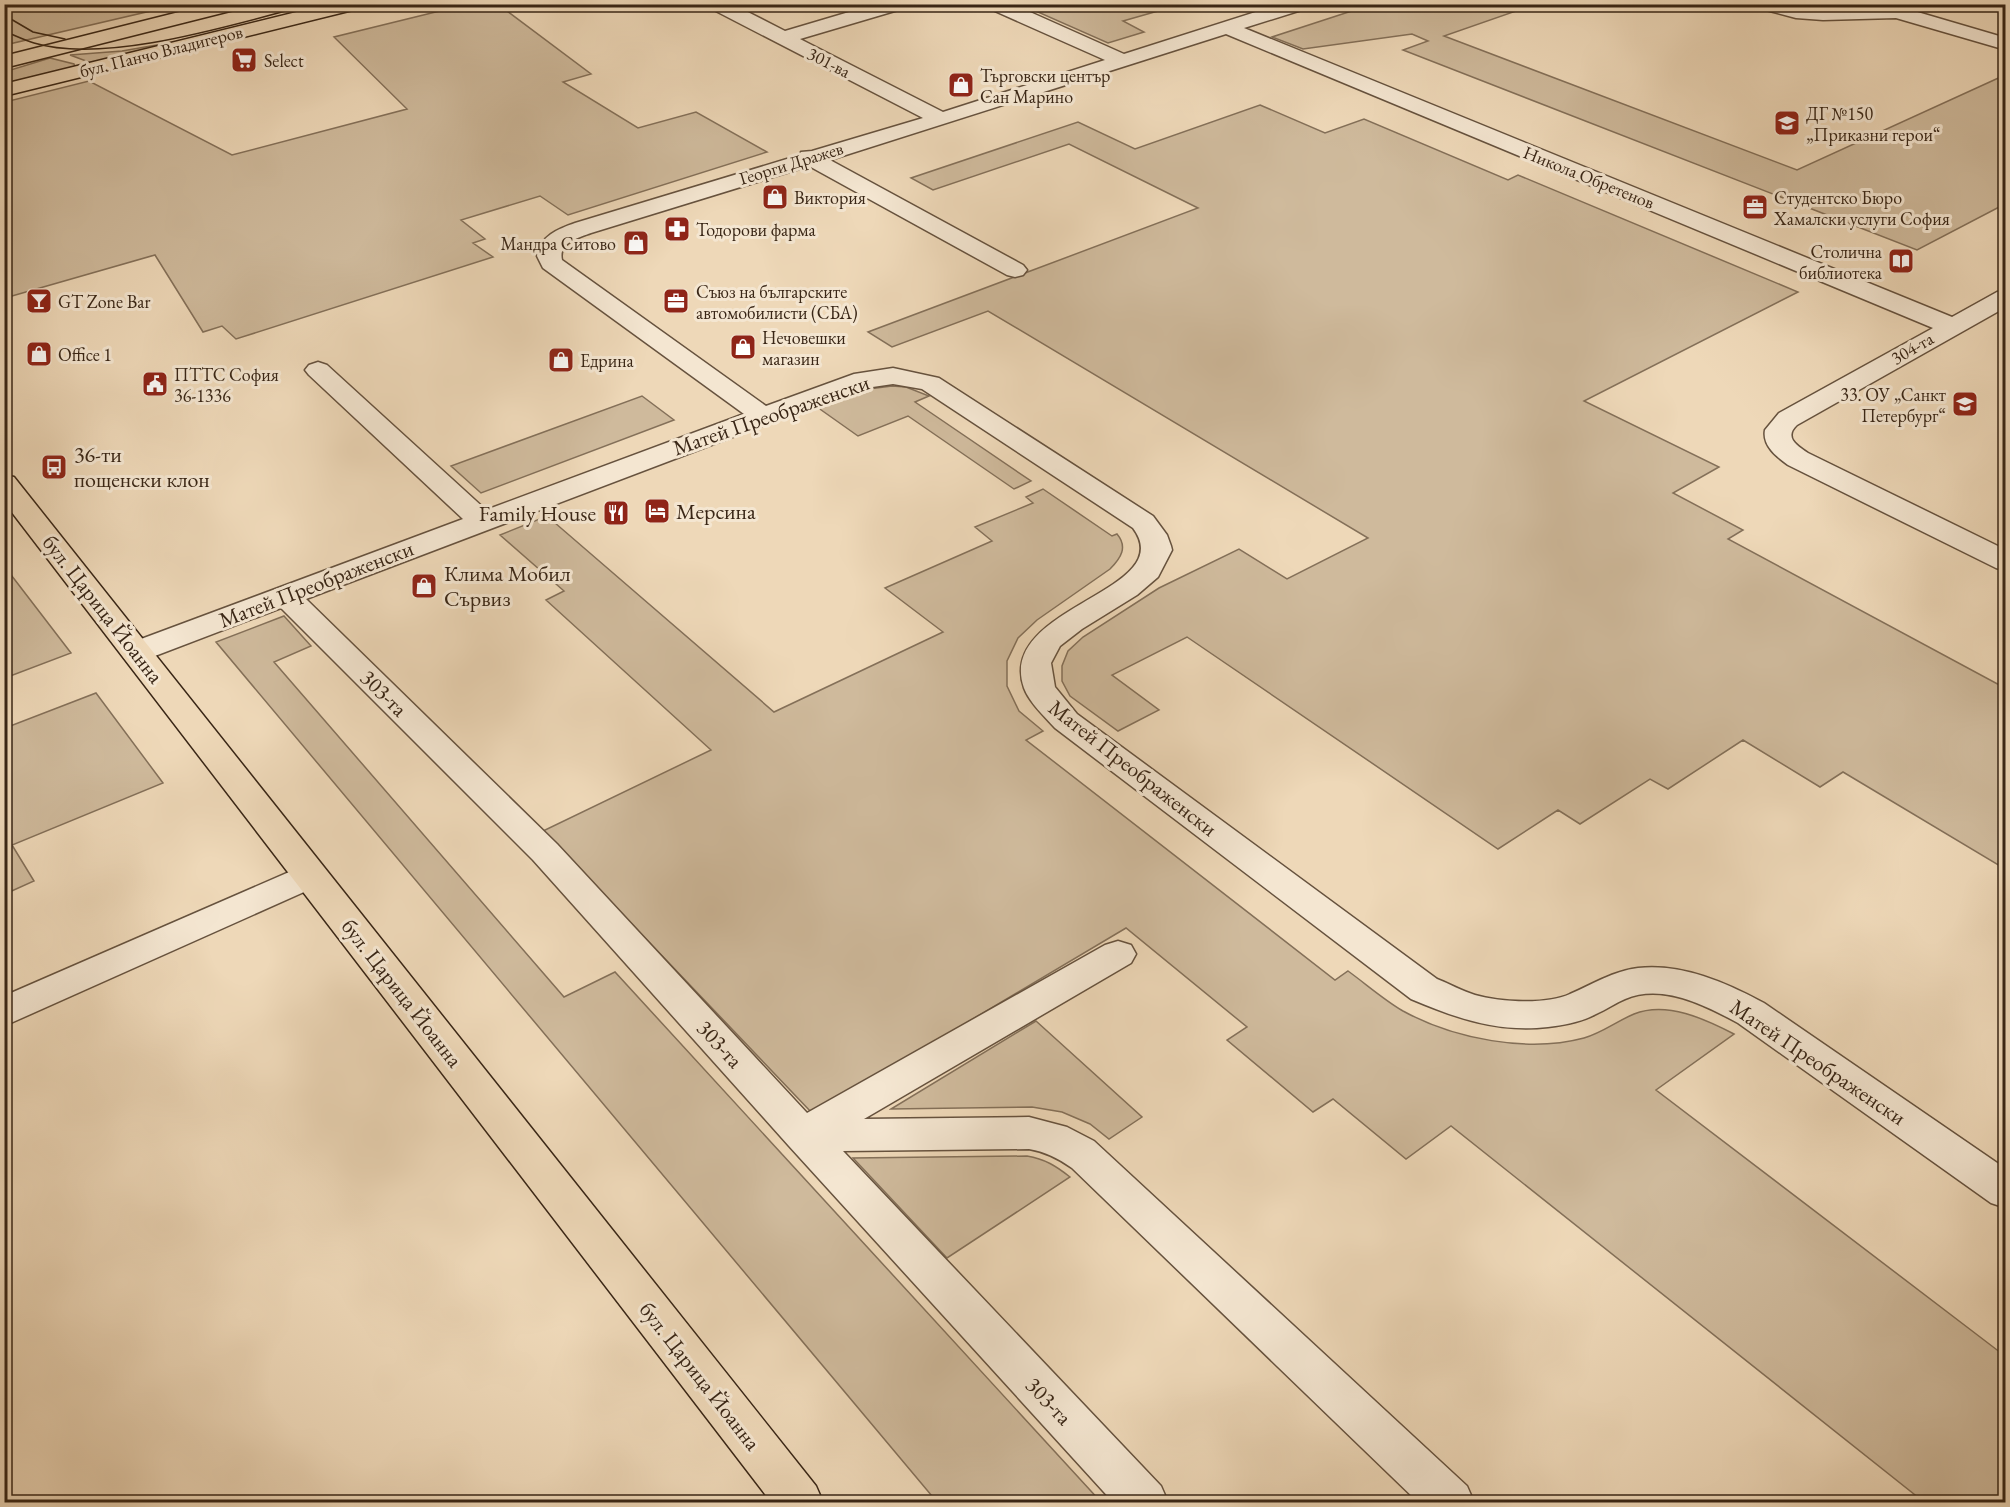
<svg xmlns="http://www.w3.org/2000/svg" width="2010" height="1507" viewBox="0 0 2010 1507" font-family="'EB Garamond',serif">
<rect width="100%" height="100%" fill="#eed8b8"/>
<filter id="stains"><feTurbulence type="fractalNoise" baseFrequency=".00333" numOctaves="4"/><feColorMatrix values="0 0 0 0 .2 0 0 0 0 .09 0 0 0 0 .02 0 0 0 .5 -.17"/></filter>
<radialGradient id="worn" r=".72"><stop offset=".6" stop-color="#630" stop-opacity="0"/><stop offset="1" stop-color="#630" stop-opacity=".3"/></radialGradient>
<!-- green -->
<path fill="#cfba9c" stroke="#847059" stroke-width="1.5" d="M171 5 172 6 5 45V5Z
M464 5H499L591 74 563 82 638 128 696 112 767 152 568 215 540 196 461 220 485 239 473 243 493 257 236 339 222 326 203 332 155 255 5 298V102L89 81 232 155 407 109 334 37Z
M1022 5 1024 4 1191 5 1178 8 1172 7 1123 21 1144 32 1108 43Z
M1370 5H1533L1444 36 1797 170 2005 75V204L1917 250 1403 50 1428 41 1412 34 1303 49 1272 37Z
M174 42 94 64 70 55 122 51Z
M50 58 74 64 75 67 5 84 4 72Z
M1260 105 1325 133 1364 119 1508 180 1518 175 1798 292 1584 401 1719 467 1673 493 1743 530 1728 539 2005 688V869L1843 772 1820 787 1743 740 1668 789 1650 779 1580 824 1558 810 1498 849 1187 637 1112 675 1159 710 1118 731 1070 696 1062 681V666L1068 651 1083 637 1159 588 1239 549 1287 579 1368 538 988 311 892 347 868 332 1198 208 1069 144 933 190 911 178 1078 122 1135 149Z
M892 386 906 387 929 396 915 402 1031 481 1014 489 908 416 858 436 817 407 861 390Z
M642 396 674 420 481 493 451 466Z
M1043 489 1112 536 1117 534C1128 547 1121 558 1110 569L1037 620 1018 638 1007 661V686L1019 711 1043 731 1026 740 1335 980 1348 971C1366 984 1384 1000 1403 1011 1454 1039 1528 1053 1584 1038 1602 1033 1617 1021 1634 1014 1667 1001 1705 1019 1734 1034L1656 1090 2005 1356V1502H1924L1451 1126 1406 1159 1333 1099 1313 1112 1227 1040 1247 1027 1126 928 813 1114 543 831 711 750 546 600 564 591 500 535 547 516 774 712 943 632 885 588 992 541 975 527 1033 503 1026 497Z
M5 567 71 653 5 678H4Z
M284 616 311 646 274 662 564 997 615 972 1101 1502H937L216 642Z
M96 693 163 783 12 845 34 881 5 894V728Z
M1036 1021 1142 1117 1109 1139 1090 1124 1062 1112 1032 1107 891 1109Z
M1027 1156C1045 1159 1056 1166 1070 1177L947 1258 853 1158Z"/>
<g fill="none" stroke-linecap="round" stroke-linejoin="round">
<!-- minor casing -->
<g stroke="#66523e" stroke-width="3">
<path id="minor" d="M708 4H732L785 31 876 4H907L905 8 800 39 943 112 1105 60 988 8 986 4H1012L1124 54 1281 4H1310L1308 8 1244 28 1952 317 1997 292 2006 290V307L1797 425C1784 437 1796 445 1808 453L2006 550V571L1996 568 1788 465C1777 457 1762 446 1765 430L1779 413 1933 328 1226 34 830 160 1023 265 1027 270 1023 275 1015 277 1007 275 809 166 591 233C578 238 558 243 562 260L766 406 854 374 893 368 939 378 1153 516 1167 535 1171 546 1172 550 1158 577 1137 595 1082 629 1060 646 1051 663 1055 687 1077 714 1437 979C1450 984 1462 991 1475 995 1499 1002 1547 1005 1570 994 1593 984 1613 971 1638 968 1682 963 1727 983 1764 1003L2006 1169V1208L1991 1203 1738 1023C1705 1005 1662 983 1625 999 1615 1003 1606 1010 1596 1014 1582 1022 1564 1025 1548 1027 1498 1033 1456 1018 1411 999L1055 728C1045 717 1029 702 1024 688 995 606 1181 592 1133 528L922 389 893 384 859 389 306 599 557 844 807 1113 1105 945 1118 941 1131 945 1136 954 1131 963 864 1119 1029 1117 1067 1127 1094 1141 1467 1486 1474 1502H1418L1072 1168C1058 1158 1046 1152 1029 1149L843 1151 1161 1486 1168 1502H1113L789 1146 533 860 281 608 147 659 136 661 125 659 120 652 125 645 463 519 309 375 305 370 309 365 318 362 327 365 486 510 744 414 543 268 537 256C540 236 558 229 575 223L800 155 801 152 812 151 923 118 710 8Z
M1756 4H1789L1823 8 1897 6 2006 38V50L1896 18 1823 20 1796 18 1758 8Z
M310 863 322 866 328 875 322 884 4 1026V996Z"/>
</g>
<!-- major casing -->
<g stroke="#392616" stroke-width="3">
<path id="major" d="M211 4H244L242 8 4 68V56Z
M329 4H363L361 8 4 96V84Z
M4 475 14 477 816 1486 823 1502H771L4 502Z"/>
</g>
<!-- minor -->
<use href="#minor" fill="#f4e6d1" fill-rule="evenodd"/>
<!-- major -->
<use href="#major" fill="#eed8b8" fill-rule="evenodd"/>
<!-- tram -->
<path stroke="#392616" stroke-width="1.5" d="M4 15 33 32 65 39
M4 31C14 35 24 40 34 43 107 65 238 23 312 4"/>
</g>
<!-- icons -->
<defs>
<g id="supermarket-square" transform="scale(1.35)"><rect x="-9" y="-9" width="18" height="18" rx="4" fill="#8f2418" stroke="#f4e6d1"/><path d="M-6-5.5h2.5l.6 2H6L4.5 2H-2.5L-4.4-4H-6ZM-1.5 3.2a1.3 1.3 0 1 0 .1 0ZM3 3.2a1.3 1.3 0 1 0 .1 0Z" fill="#fff"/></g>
<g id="shop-square" transform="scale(1.35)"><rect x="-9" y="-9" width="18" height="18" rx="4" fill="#8f2418" stroke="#f4e6d1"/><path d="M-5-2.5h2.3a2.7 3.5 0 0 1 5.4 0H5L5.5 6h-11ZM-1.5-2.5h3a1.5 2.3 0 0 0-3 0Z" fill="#fff"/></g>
<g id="school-square" transform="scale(1.35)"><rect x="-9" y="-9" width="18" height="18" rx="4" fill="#8f2418" stroke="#f4e6d1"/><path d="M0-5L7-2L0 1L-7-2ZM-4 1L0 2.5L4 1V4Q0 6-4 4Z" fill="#fff"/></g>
<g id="office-square" transform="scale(1.35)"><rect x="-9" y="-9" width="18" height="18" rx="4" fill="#8f2418" stroke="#f4e6d1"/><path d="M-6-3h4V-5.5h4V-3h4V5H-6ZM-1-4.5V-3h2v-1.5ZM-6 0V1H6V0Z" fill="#fff"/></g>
<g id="pharmacy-square" transform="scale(1.35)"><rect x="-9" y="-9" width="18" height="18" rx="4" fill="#8f2418" stroke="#f4e6d1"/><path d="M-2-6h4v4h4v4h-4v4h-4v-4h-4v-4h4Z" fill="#fff"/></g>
<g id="library-square" transform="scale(1.35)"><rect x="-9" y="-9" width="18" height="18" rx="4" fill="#8f2418" stroke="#f4e6d1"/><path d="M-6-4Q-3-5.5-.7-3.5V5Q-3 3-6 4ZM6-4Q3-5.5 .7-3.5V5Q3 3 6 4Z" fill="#fff"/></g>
<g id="bar-square" transform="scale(1.35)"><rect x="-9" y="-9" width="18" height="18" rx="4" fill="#8f2418" stroke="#f4e6d1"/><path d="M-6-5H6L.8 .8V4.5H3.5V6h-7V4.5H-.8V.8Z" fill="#fff"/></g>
<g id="civic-square" transform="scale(1.35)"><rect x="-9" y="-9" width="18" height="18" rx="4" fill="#8f2418" stroke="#f4e6d1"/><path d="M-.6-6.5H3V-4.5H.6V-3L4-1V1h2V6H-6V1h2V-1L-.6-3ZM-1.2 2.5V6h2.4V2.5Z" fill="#fff"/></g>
<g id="bus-square" transform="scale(1.35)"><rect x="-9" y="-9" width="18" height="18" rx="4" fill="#8f2418" stroke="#f4e6d1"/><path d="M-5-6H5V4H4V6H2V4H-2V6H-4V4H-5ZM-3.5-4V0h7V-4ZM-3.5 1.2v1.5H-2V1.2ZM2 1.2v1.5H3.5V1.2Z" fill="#fff"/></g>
<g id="hotel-square" transform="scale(1.35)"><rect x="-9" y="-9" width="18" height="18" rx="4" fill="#8f2418" stroke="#f4e6d1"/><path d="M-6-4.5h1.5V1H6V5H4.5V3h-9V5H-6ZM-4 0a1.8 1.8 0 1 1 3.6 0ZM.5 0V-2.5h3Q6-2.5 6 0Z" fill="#fff"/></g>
<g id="restaurant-square" transform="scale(1.35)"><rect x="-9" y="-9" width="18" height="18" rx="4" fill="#8f2418" stroke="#f4e6d1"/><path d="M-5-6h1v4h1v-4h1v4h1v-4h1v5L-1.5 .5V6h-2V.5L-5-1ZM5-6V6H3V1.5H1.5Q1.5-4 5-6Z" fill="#fff"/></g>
</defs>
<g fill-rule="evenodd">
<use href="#supermarket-square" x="244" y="60"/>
<use href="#shop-square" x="961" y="85"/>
<use href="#school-square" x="1787" y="123"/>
<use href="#shop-square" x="775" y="197"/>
<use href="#office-square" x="1755" y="207"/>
<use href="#pharmacy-square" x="677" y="229"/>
<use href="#shop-square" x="636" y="243"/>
<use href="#library-square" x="1901" y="261"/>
<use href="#bar-square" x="39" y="301"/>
<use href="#office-square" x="676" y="301"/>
<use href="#shop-square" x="743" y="347"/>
<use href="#shop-square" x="39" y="354"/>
<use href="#shop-square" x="561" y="360"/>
<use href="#civic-square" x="155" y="384"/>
<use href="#school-square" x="1965" y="404"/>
<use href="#bus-square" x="54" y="467"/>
<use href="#hotel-square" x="657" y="511"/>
<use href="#restaurant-square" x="616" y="513"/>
<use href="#shop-square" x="424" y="586"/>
</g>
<g text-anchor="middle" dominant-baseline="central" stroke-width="6" stroke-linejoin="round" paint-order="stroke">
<!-- far-street labels -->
<g font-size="18" fill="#392616" stroke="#f4e6d1">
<text transform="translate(161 51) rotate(-14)">бул. Панчо Владигеров</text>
<text transform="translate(829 62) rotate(27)">301-ва</text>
<text transform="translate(791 163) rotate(-17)">Георги Дражев</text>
<text transform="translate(1589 177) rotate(22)">Никола Обретенов</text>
<text transform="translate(1912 348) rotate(-30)">304-та</text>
</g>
<!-- far-poi labels -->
<g font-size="18" fill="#392616" stroke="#f4e6d1" text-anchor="start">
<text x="264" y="60">Select</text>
<text x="980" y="75">Търговски център<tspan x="980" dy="21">Сан Марино</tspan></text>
<text x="1806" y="113">ДГ №150<tspan x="1806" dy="21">„Приказни герои“</tspan></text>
<text x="794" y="197">Виктория</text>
<text x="1774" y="197">Студентско Бюро<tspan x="1774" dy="21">Хамалски услуги София</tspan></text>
<text x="696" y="229">Тодорови фарма</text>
<text x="616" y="243" text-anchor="end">Мандра Ситово</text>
<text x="1882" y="251" text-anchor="end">Столична<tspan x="1882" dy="21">библиотека</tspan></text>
<text x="696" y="291">Съюз на българските<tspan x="696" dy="21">автомобилисти (СБА)</tspan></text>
<text x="58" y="301">GT Zone Bar</text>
<text x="762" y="337">Нечовешки<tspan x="762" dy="21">магазин</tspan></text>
<text x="58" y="354">Office 1</text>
<text x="580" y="360">Едрина</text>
<text x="174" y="374">ПТТС София<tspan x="174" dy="21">36-1336</tspan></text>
<text x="1946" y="394" text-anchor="end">33. ОУ „Санкт<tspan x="1946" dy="21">Петербург“</tspan></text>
</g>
<!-- street labels -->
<g font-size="22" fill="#392616" stroke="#f4e6d1">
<text transform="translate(771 415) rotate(-19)">Матей Преображенски</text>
<text transform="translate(316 584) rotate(-21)">Матей Преображенски</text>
<text transform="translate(103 609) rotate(52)">бул. Царица Йоанна</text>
<text transform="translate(384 693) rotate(45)">303-та</text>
<text transform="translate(1133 768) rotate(38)">Матей Преображенски</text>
<text transform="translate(402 993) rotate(52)">бул. Царица Йоанна</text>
<text transform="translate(720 1044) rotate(48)">303-та</text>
<text transform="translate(1818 1062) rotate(34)">Матей Преображенски</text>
<text transform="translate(700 1376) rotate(52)">бул. Царица Йоанна</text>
<text transform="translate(1049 1401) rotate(47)">303-та</text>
</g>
<!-- poi labels -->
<g font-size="22" fill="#392616" stroke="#f4e6d1" text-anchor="start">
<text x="74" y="454">36-ти<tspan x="74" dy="25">пощенски клон</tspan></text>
<text x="676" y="511">Мерсина</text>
<text x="596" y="513" text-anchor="end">Family House</text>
<text x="444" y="573">Клима Мобил<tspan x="444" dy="25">Сървиз</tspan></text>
</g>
</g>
<!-- margin -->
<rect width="2010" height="1507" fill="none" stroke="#eed8b8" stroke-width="24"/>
<rect x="6" y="6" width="1998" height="1495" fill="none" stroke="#392616" stroke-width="3"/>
<rect x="12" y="12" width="1986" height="1483" fill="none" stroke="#392616" stroke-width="1.5"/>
<rect width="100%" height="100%" filter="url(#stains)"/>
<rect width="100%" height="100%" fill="url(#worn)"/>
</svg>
